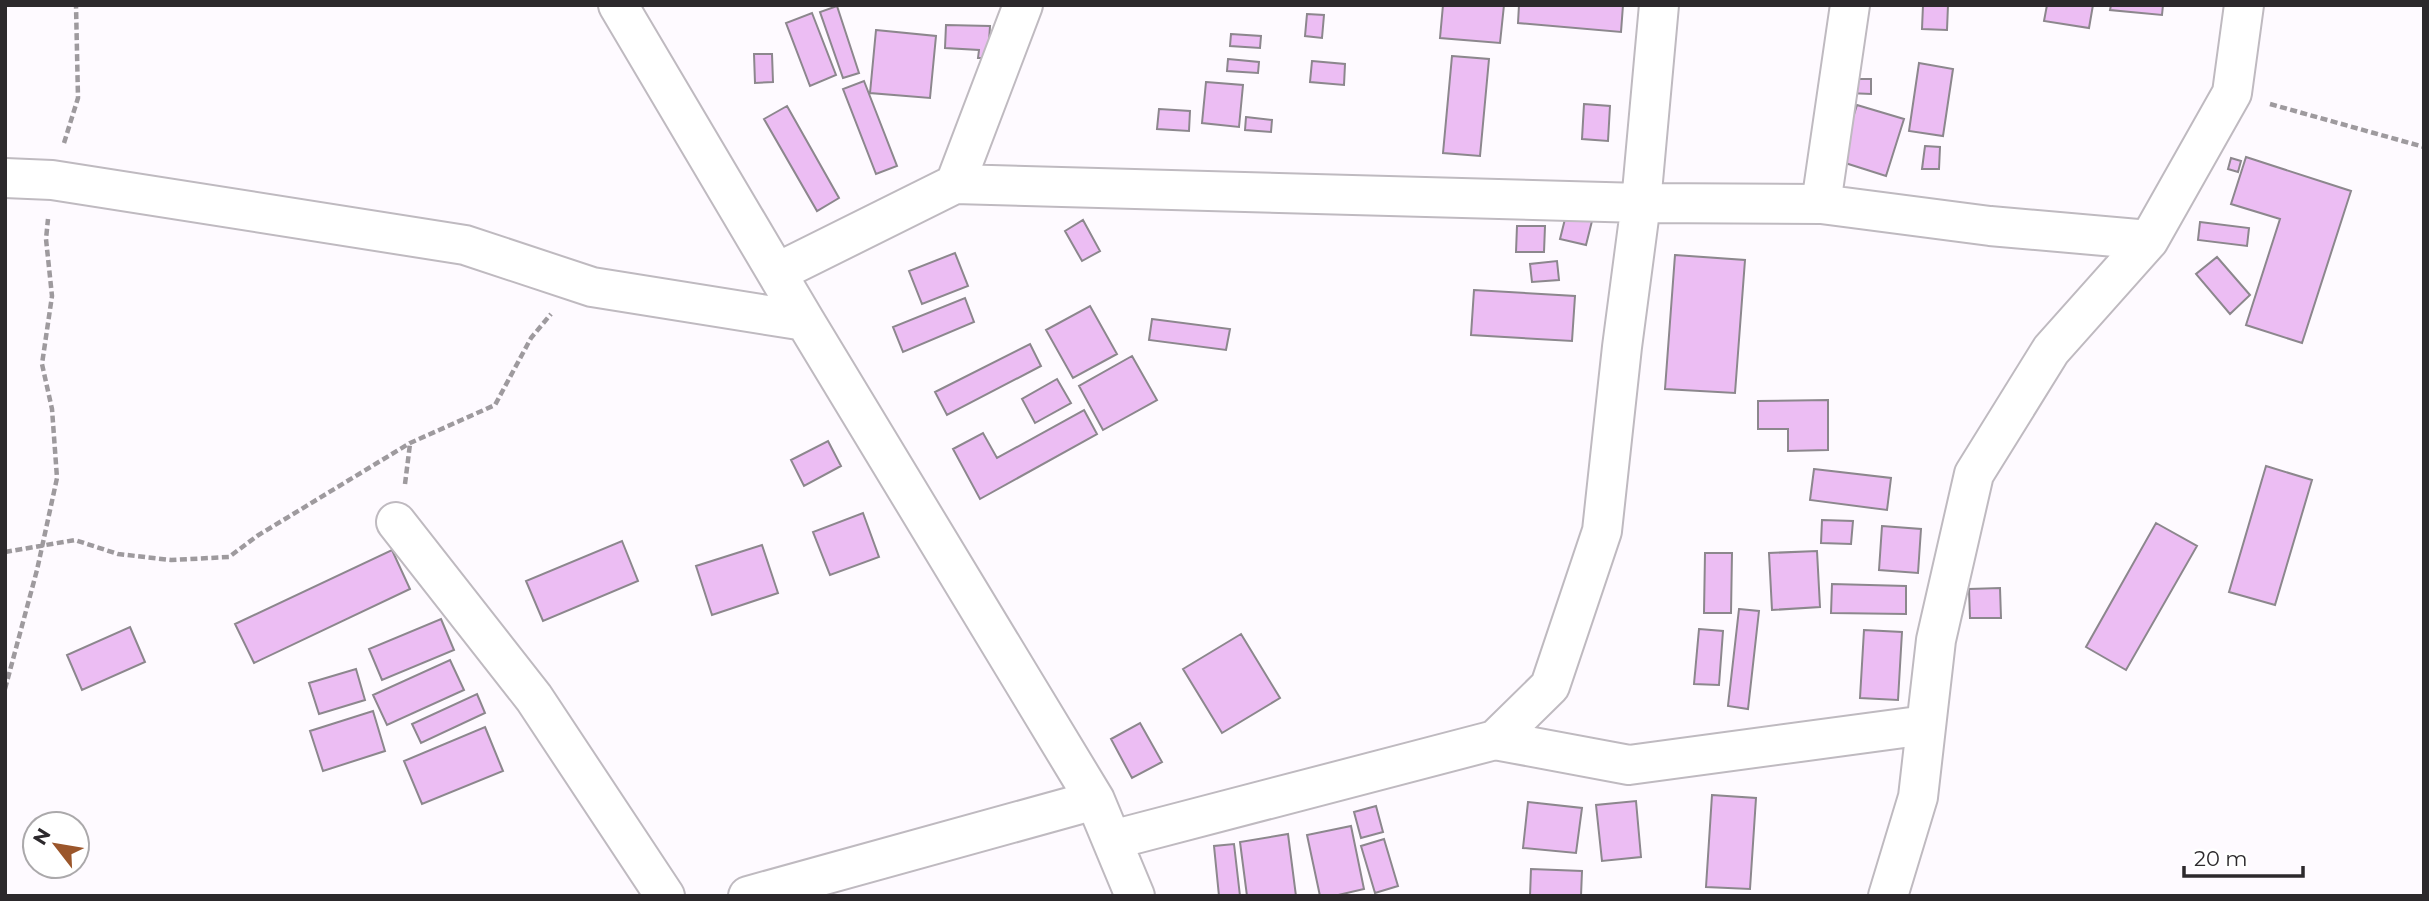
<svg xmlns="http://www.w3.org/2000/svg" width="2429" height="901" viewBox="0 0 2429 901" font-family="Montserrat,sans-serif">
<rect width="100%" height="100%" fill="#fefaff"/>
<!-- building -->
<path fill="#ecbdf3" stroke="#8c878d" stroke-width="2" d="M1443 5H1504L1500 43 1440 38Z
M1519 5H1623L1621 32 1518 23Z
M1923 5H1948L1947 30 1922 29Z
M2047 5H2093L2089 28 2044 21Z
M2111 5H2163L2162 15 2110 10Z
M837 6 859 73 843 78 820 12Z
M812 13 836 75 810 86 786 23Z
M1307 14 1324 15 1322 38 1305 36Z
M946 25 990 26 988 58H978L979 50 945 48Z
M876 30 936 36 930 98 870 93Z
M1231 34 1261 36 1260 48 1230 46Z
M754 54H772L773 82 755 83Z
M1452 56 1489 59 1480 156 1443 153Z
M1228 59 1259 62 1258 73 1227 71Z
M1312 61 1345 64 1344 85 1310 82Z
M1919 63 1953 69 1943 136 1909 131Z
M1848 79H1871V94L1848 93Z
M864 81 897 166 876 174 843 89Z
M1206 82 1243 85 1239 127 1202 123Z
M1584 104 1610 106 1608 141 1582 139Z
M1857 105 1904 119 1886 176 1839 161Z
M787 106 839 198 817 211 764 119Z
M1159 109 1190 111 1189 131 1157 129Z
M1246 117 1272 120 1271 132 1245 130Z
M1925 146 1940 147 1939 169H1922Z
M2246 157 2351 191 2302 343 2246 325 2280 219 2231 204Z
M2231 158 2241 161 2238 172 2228 169Z
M1567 211 1593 217 1586 245 1560 239Z
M1083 220 1100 251 1082 261 1065 231Z
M2200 222 2249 228 2247 246 2198 240Z
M1517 226H1545L1544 252H1516Z
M955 253 968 286 922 304 909 271Z
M1675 255 1745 260 1735 393 1665 389Z
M2217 257 2250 295 2230 314 2196 274Z
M1557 261 1559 280 1532 282 1530 264Z
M1474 290 1575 296 1572 341 1471 335Z
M965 298 974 322 903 352 893 327Z
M1090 306 1117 354 1073 378 1046 330Z
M1152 319 1230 329 1226 350 1149 340Z
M1030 344 1041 366 947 415 935 392Z
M1132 356 1157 400 1103 430 1079 386Z
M1057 379 1071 403 1035 423 1022 399Z
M1828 400V450L1788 451V429H1758V401Z
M1084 410 1097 434 980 499 953 449 983 433 997 458Z
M828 441 841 466 804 486 791 460Z
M2266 466 2312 480 2275 605 2229 592Z
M1814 469 1891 478 1887 510 1810 500Z
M863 513 879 557 830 575 813 532Z
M1822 520 1853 521 1851 544 1821 543Z
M2156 523 2197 546 2126 670 2086 647Z
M1882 526 1921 529 1918 573 1879 570Z
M622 541 638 581 543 621 526 581Z
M762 545 778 593 712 615 696 566Z
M392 550 410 589 254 663 235 624Z
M1817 551 1820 607 1772 610 1769 553Z
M1705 553H1732L1731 613H1704Z
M1832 584 1906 586V614L1831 613Z
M2000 588 2001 618H1970L1969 589Z
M1739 609 1759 611 1748 709 1728 706Z
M441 619 454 650 382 680 369 649Z
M130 627 145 662 82 690 67 655Z
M1699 629 1723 631 1719 685 1694 684Z
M1864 630 1902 632 1898 700 1860 698Z
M1241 634 1280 698 1222 733 1183 669Z
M450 660 464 690 387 725 373 695Z
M356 669 365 700 319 714 309 683Z
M477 694 485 713 421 743 412 724Z
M373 711 385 751 323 771 310 731Z
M1140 723 1162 762 1132 778 1111 739Z
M485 727 503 771 422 804 404 761Z
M1712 795 1756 798 1750 889 1706 887Z
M1636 801 1641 857 1602 861 1596 805Z
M1528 802 1582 808 1576 853 1523 848Z
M1376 806 1383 832 1361 838 1354 812Z
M1351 826 1364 889 1334 896H1320L1307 835Z
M1288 834 1296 896H1247L1240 842Z
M1384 839 1398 886 1375 893 1361 846Z
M1234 844 1240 896H1219L1214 846Z
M1531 869 1582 871 1581 896H1530Z"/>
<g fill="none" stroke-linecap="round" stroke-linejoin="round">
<!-- minor casing -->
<g stroke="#bfbac0" stroke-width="42">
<path id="minor" d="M618 5 805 321 1095 800 1135 896
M5 178 52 180 465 245 592 287 805 321
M955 184 1023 5
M1821 204 1850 5
M778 272 955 184 1641 203 1821 204 1990 226 2149 240
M396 522 534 698 665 896
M1495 740 1629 765 1926 725
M1112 840 1495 740 1550 686 1602 531 1622 347 1641 203 1659 5
M748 896 1095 800
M1888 896 1918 797 1936 640 1974 474 2051 350 2149 240 2232 93 2244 5"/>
</g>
<!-- path -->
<path stroke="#9e9a9e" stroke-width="4.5" stroke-dasharray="7 3.5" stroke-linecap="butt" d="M2270 104 2424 147
M64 143 78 98 76 5
M405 484 410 444
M5 552 75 540 118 554 171 560 229 557 257 536 410 443 495 405 531 338 551 314
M5 689 37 570 57 478 52 409 42 364 52 296 46 239 48 219"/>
<!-- minor -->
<use href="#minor" stroke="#fff" stroke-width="38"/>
</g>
<!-- border -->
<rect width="2429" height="901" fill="none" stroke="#2c292c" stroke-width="14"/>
<!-- north arrow -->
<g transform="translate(56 845) rotate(301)"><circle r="33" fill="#ffffff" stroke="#aba9ab" stroke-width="2"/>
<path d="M0-5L12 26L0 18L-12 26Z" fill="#9b562b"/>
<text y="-10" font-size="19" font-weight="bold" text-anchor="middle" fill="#2c292c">N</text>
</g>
<!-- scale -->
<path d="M2184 866v10h119v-10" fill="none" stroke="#2c292c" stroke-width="3.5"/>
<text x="2194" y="866" font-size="21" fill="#2c292c" stroke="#ffffff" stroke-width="5" paint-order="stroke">20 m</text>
</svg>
